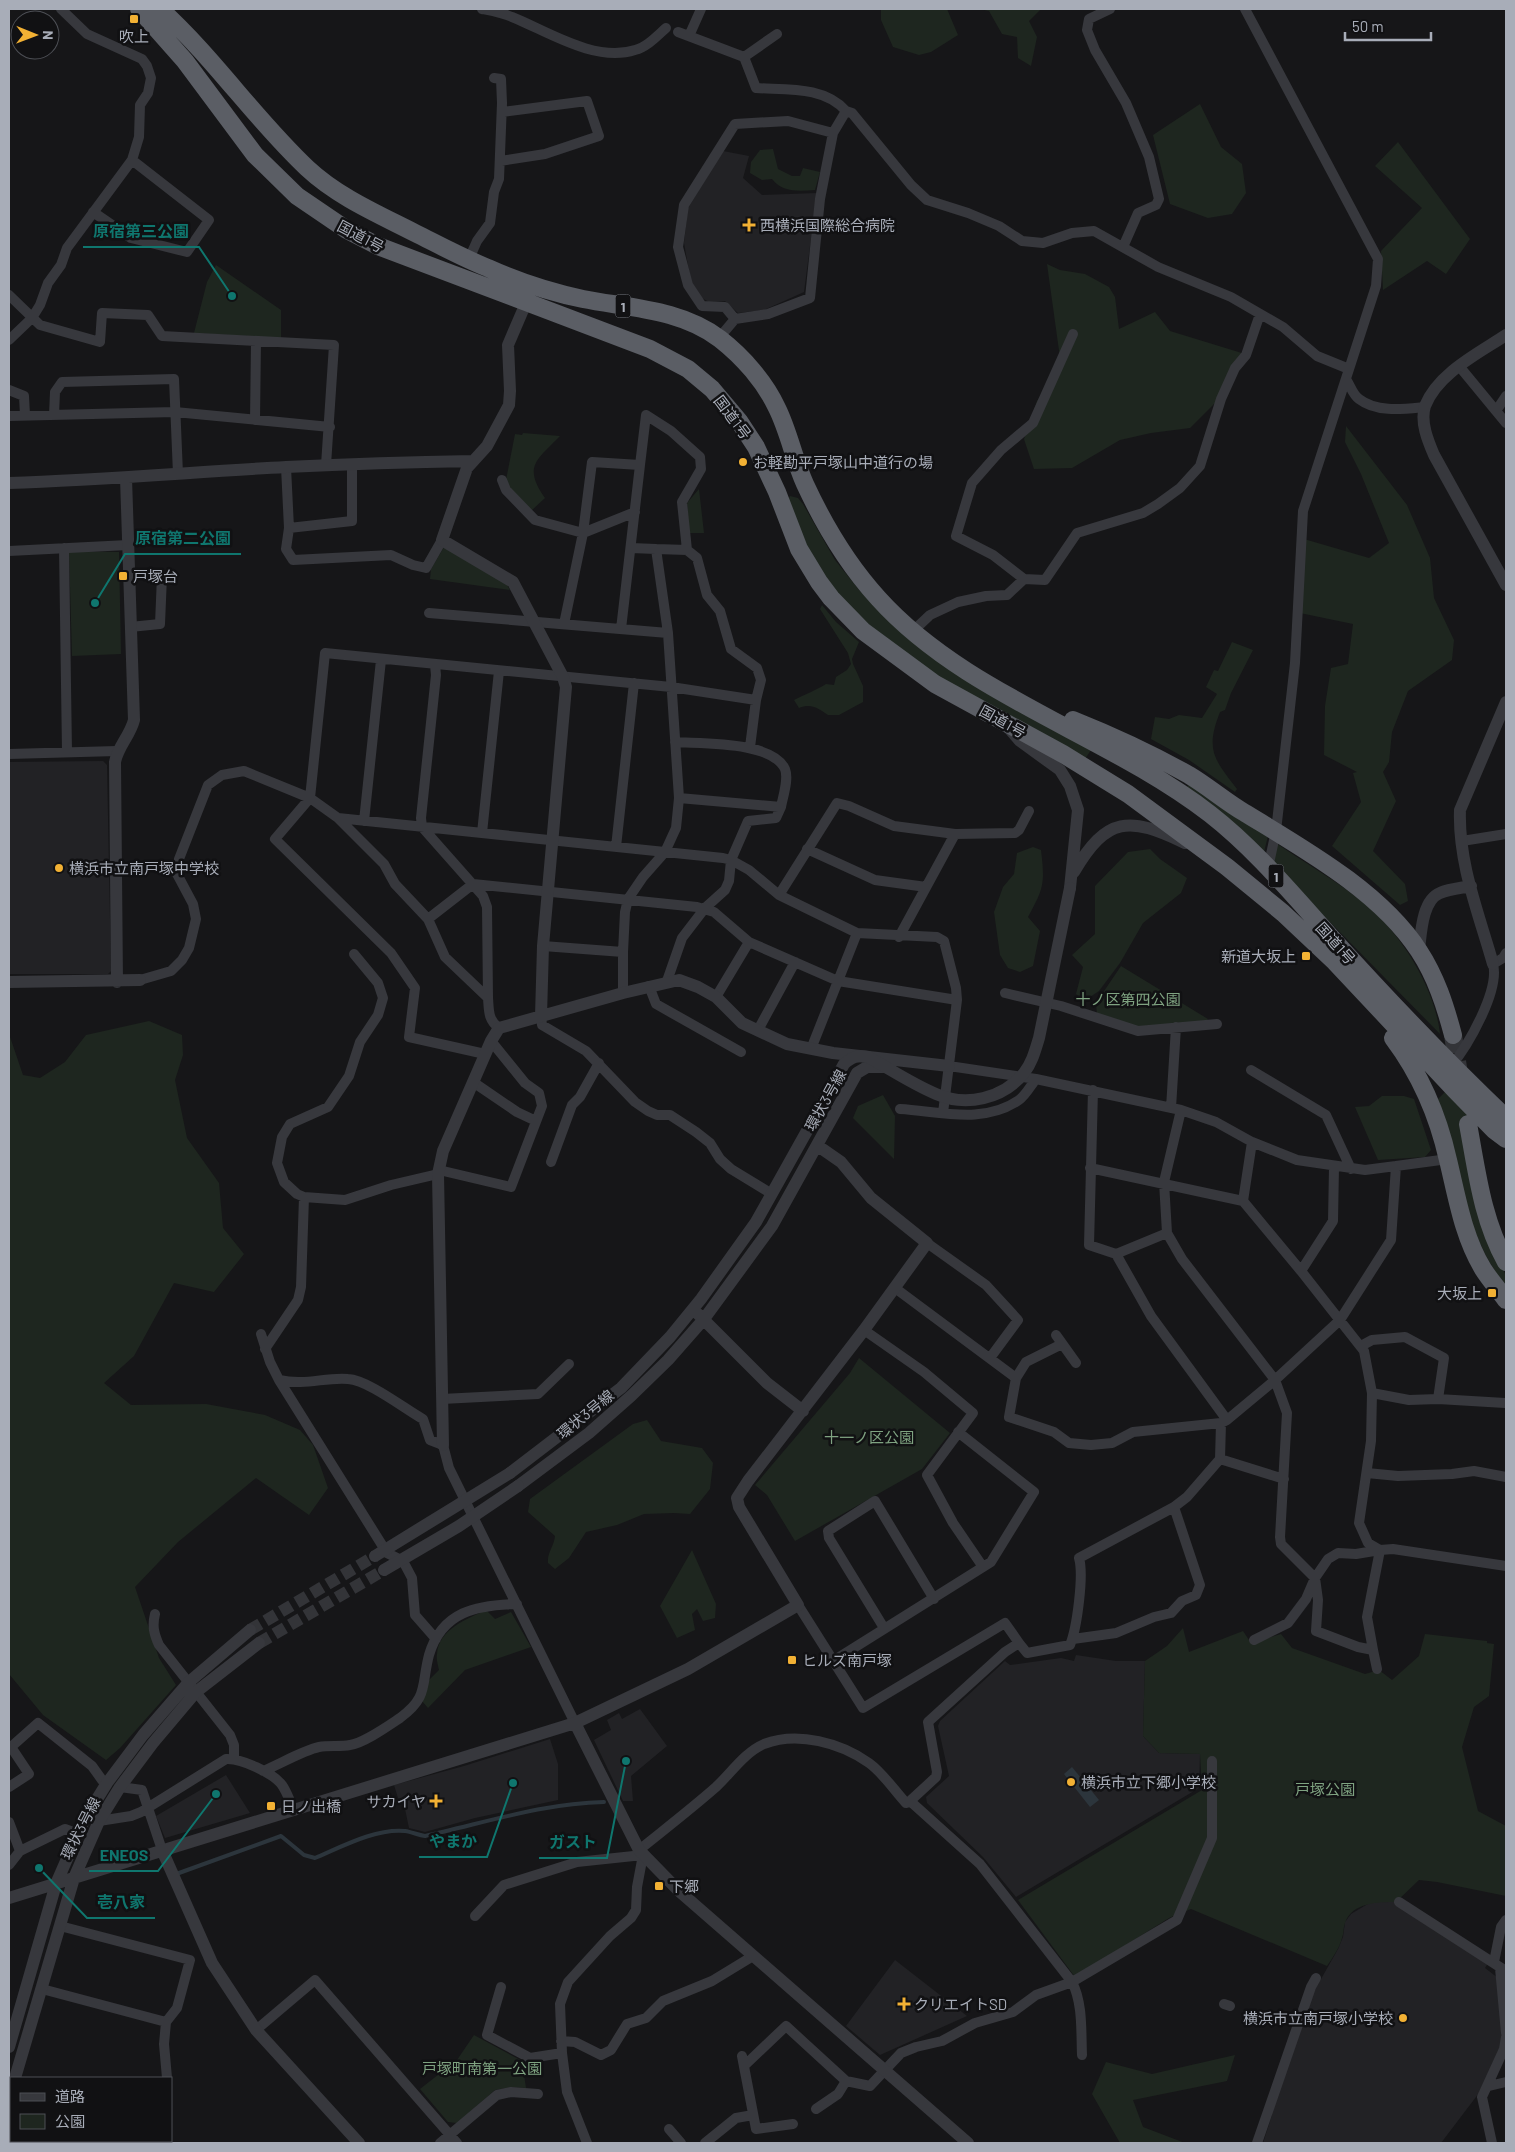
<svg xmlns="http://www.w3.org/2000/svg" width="1515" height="2152" viewBox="0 0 1515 2152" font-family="Barlow,'Noto Sans JP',sans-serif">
<rect width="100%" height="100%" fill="#161618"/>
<!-- built -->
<path fill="#222225" d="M723 151 749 156 743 178 762 195 817 193 804 292 764 310 738 313 725 301 709 302 700 297 691 282 684 243 688 208Z
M103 761 107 765 111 971 108 974H9V762Z
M1076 1655 1116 1661H1145L1143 1736 1159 1753 1200 1754 1199 1788 1016 1897 983 1857 927 1803 926 1797 949 1776 938 1726 940 1721 1005 1661 1010 1665 1061 1658 1074 1661Z
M640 1709 667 1746 631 1776 633 1801H623L594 1740 611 1730 607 1720 619 1713 622 1719Z
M550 1739 558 1764V1800L475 1818 425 1832 409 1828 404 1804 398 1798 394 1785 464 1766Z
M226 1775 250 1813 165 1838 156 1816Z
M1371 1902H1396L1488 1963 1485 1968 1498 1978 1503 2041 1479 2093 1441 2143H1263L1272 2115 1271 2112 1312 1995 1338 1949 1343 1937 1345 1922 1351 1914Z
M895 1960 967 2016 880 2055 846 2026Z"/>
<!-- green -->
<path fill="#1e261f" d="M881 9H947L958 35 931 52 919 55 893 47 881 20Z
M980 9H1041L1029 21 1037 37 1031 66 1018 58 1017 37 1002 34 989 11Z
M1200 104 1221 147 1242 164 1246 193 1232 214 1208 218 1170 204 1153 135Z
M1398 142 1470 239 1446 274 1427 261 1383 290 1381 251 1422 208 1375 166Z
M773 149 778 169 792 176H800L803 168 820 172 815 190C799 191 783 193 772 179L762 180 750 173 751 162 760 150Z
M1047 264 1060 270 1085 274 1109 287 1115 297 1119 329 1155 312 1170 331 1245 354 1223 395 1190 428 1151 433 1120 440 1072 468 1034 469 1024 439 1037 401 1061 365Z
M216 265 281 310V338L194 333 207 282Z
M1346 426 1407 505 1430 558 1434 598 1454 640 1452 660 1408 691 1392 732 1389 762 1383 772 1396 801 1373 851 1405 884 1408 901 1400 905 1332 846 1361 802 1353 773 1357 772 1324 755 1325 706 1331 668 1348 664 1353 624 1300 613 1304 539 1369 558 1389 543 1361 474 1345 442Z
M523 433 560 436C538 459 522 466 545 498L531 511 508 486 506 480 515 434 522 435Z
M699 489 704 533H689L687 503Z
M790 496 798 498 803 504 835 560 860 591 891 623 1091 750 1085 759 942 682 850 610 816 570 788 500Z
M444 547 506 583 510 590 430 579 431 569Z
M69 551 119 552 121 654 72 656Z
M822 605 836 622 859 642 852 659 853 664 863 686V702L839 715H828C818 708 811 703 799 708L794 700C805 694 815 691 826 684L834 685 836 677 847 670 851 664 848 653 820 609Z
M1232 642 1253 650 1231 693 1225 710 1220 712C1205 750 1214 759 1237 789L1235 792 1189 760 1151 739 1155 717 1169 719 1179 715 1202 718 1217 694 1206 687 1214 670 1218 671Z
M1189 784 1268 836 1264 852 1186 789Z
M1276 843C1305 863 1337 881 1365 904 1401 933 1435 988 1440 1034L1272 863Z
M1033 847 1041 850C1045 883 1044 888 1028 917L1040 931 1033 966 1020 972 1008 968 1000 955 994 912 1003 887 1014 874 1017 853Z
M1150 849 1160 859 1187 878 1181 893 1143 923 1120 963 1099 991 1084 1001 1076 994 1083 967 1072 955 1095 934V886L1128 852Z
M1121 966 1208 1019 1203 1024 1136 1027 1097 1014 1096 1003Z
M149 1021 182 1035 183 1055 175 1080 187 1138 219 1183 223 1228 244 1254 214 1292 174 1283 134 1356 104 1383 131 1405 206 1404 265 1415 300 1430 313 1445 328 1488 309 1515 256 1478 178 1542 135 1587 159 1658 176 1685 120 1748 106 1760 43 1715 9 1674V1034L23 1075 40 1078 65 1062 86 1035Z
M1446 1091 1479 1122 1462 1125 1495 1253 1506 1276V1287C1467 1237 1453 1161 1436 1101Z
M883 1095 895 1116 894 1159 853 1118 858 1106Z
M1382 1096H1404L1414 1099 1431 1150 1425 1157 1378 1160 1355 1107 1369 1106Z
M859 1358 950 1433 922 1469 795 1541 767 1495 755 1485 850 1373Z
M647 1420 661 1441 702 1448 713 1463 710 1489 690 1514 674 1513 644 1514 617 1525 586 1532 569 1558 555 1569 548 1563C547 1552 554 1547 555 1536L528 1512 530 1499 633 1424Z
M692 1550 716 1604 715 1618 703 1621 697 1609 692 1614 695 1630 677 1638 660 1606Z
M486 1610 495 1619 511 1612 531 1647 465 1670 428 1708 422 1701 429 1680 439 1670C438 1665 436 1659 437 1654 439 1629 467 1619 486 1610Z
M1183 1628 1189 1652 1243 1631 1251 1643 1281 1634 1292 1648 1365 1674 1379 1670 1392 1680 1419 1656 1425 1634 1487 1641V1643L1494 1644 1489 1696 1474 1707 1462 1747 1478 1811 1506 1826V1896L1437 1882 1419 1880 1396 1902C1379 1902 1352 1902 1345 1923 1343 1928 1344 1933 1342 1938 1339 1949 1333 1957 1327 1966L1191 1909 1169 1918 1075 1977 1018 1900 1202 1790 1200 1754 1159 1753 1143 1736 1145 1661 1167 1646Z
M474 2035 522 2061 526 2088 511 2087 495 2090 457 2123 448 2122 420 2089 457 2060Z
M1235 2055 1227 2081 1133 2100 1143 2127 1185 2143H1120L1092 2094 1106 2062 1152 2074Z"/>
<!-- water -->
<path fill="#2c353c" d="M1072 1767 1099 1800 1090 1807 1064 1774Z"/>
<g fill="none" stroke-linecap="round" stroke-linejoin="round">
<!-- stream -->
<path stroke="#2c353c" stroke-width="4" d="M179 1873 281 1836 304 1855 315 1858C341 1847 376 1828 405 1831 412 1832 418 1835 425 1836 484 1823 544 1803 604 1802"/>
<!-- tertiary-tunnel -->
<path stroke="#333438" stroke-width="12" stroke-dasharray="12 6" stroke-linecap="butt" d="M250 1630 375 1556
M259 1643 384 1570"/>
<!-- trunk-tunnel -->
<path stroke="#333438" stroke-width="18" stroke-dasharray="18 9" stroke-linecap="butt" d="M1453 1035 1459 1074"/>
<!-- minor -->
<path stroke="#37383d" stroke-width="10" d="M482 9C492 11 503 13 512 17 547 31 595 63 635 50 647 47 657 36 666 28
M1110 9 1089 19 1087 30 1095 50 1126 103 1149 157 1159 199 1156 205 1138 213 1123 247
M1245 9 1378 259 1376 286 1303 511 1295 663 1276 831 1268 868
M678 32 744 57
M689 36 701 9
M744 57 756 88C787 90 824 86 846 111
M744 57 777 34
M500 161 545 154 599 136 587 101 502 112
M93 212 131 238 187 252 209 220 132 160
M469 259 477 241 490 223 494 192 499 179 502 103 501 79 494 78
M9 295 40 325 100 342 102 313 148 315 162 336 334 345 326 465
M735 319 725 307 702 306 688 285 678 247 684 205 735 124 788 121 833 133
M719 338 735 319 768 314 810 298 820 199 833 133 846 111 852 113 911 185 927 200 968 213 999 226 1022 241 1043 243 1072 233 1094 231 1158 267 1231 297 1283 327 1317 356 1349 369
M9 340 32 318 40 305 48 283 61 265 67 248 132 160 139 137 140 105 148 93 151 78 147 66 142 59 87 34 61 9
M1459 366 1506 423
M1346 379C1350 385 1353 395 1359 399 1377 413 1404 409 1425 407
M9 390 24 396 25 415
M1496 411 1506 396
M54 415 55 392 62 382 174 379 178 474
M9 416 175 412 330 427
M255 420 256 341
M640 465 646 415 671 431 700 457 701 469 682 502 687 550
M286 467 289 528 286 549 293 560 391 555 413 565 426 568 442 540
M502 480 506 490 535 520 583 533 635 512
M289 528 352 521V464
M64 548 67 752
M631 548 656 549
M9 551 128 545
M1024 579 993 555 956 536 972 483 1001 450 1033 423 1073 334
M429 613 668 633
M564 624 583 533 592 462 640 465 621 629
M130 627 160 624 162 576
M912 632 930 615 958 602 986 596 1007 595 1024 579 1045 580 1077 533 1143 513 1158 504 1180 488 1200 466 1221 399 1235 368 1246 355 1260 314
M435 665 436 675 421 818 422 827 483 896 487 907 488 998
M675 742C702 744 772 741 785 769 789 779 783 796 781 807
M9 754 117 751
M338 818 723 858 731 860 749 870 779 895 857 933 937 937 944 941 956 988 957 1000 943 1113
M364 821 381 660
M482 833 499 671
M955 834 1015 833 1019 830 1029 811
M1462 841 1506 834
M616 847 634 683
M807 849 875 880 926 887
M779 895 837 803 849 806 894 826 955 834 899 937
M428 919 473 884 697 907 714 912 749 942 838 981 957 1000
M543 946 623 952
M354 954 378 983 383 998 378 1015 360 1042 349 1076 328 1107 290 1124 282 1137 277 1163 284 1182 297 1194 304 1197 345 1200 391 1185 438 1174
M140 980 171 971 182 960 189 948 196 919 193 904 177 874 179 859 208 785 222 775 244 771 310 798 338 818 384 864 395 884 428 919 445 957 488 998C489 1011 488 1020 499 1028
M667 981 682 938 705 908 725 890 729 881 731 860 748 821 776 818 781 807 679 798
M649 986 656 1004 741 1052
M623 993V952L625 912 628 899 643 877 665 852 676 828 679 798 668 633 656 549 687 550 697 558 707 595 720 611 731 649 757 668 761 680 756 700
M1005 993 1061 1006 1138 1031 1217 1024
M716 997 749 942
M541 1016 542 1025 586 1051 635 1102 648 1111 657 1115H670L696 1132 710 1143 720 1159 731 1169 772 1194
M758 1030 795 962
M811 1049 857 933
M485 1054 409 1037 415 988 391 953 275 839 310 798 325 653 671 687 756 700 750 747
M949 1066 1036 1079 1181 1110 1216 1122 1252 1142 1297 1160 1365 1170 1396 1166
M1451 1066C1468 1046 1500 990 1493 964L1503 958 1506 953
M1251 1070 1326 1115 1351 1169
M473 1082 517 1112 536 1121
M1093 1090 1089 1245 1116 1254 1167 1233
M1171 1108 1176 1027
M900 1109C939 1111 983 1125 1019 1100 1026 1095 1031 1085 1036 1079
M1181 1110 1164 1182 1167 1233 1182 1259 1275 1380 1287 1413 1280 1537 1281 1544 1315 1578 1318 1600 1316 1631 1358 1647 1373 1650 1367 1617 1380 1550 1356 1554 1338 1553 1328 1559 1315 1578 1306 1599 1288 1623 1254 1640
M1252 1142 1243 1201 1301 1271 1364 1351 1372 1393 1371 1441 1359 1523 1368 1543 1380 1550 1393 1549 1506 1566
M551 1162 572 1105 580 1097 599 1063
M1090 1168 1243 1201
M439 1170 511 1187 542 1106 539 1093 525 1083 491 1041
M927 1243 986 1285 1018 1320 990 1358
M1116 1254 1151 1316 1227 1420
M1301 1271 1333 1221 1334 1167
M895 1288 1016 1378
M261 1334 270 1362 279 1380 387 1553 403 1561 412 1578 415 1615 436 1639
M1056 1335 1076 1363
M1062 1344 1026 1362 1016 1378 1009 1417 1054 1432 1069 1443 1091 1445 1112 1443 1133 1432 1221 1423 1227 1420 1275 1380 1340 1320 1391 1240 1396 1166 1448 1159
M1361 1346 1372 1340 1405 1337 1444 1358 1438 1399
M265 1349 298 1300 301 1287 304 1197
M279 1380C306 1386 324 1377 348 1379 368 1380 405 1409 423 1419L430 1440 443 1445 449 1468 575 1723
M1372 1393 1409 1400 1438 1399 1505 1403
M442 1399 538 1394 569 1364
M958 1432 1034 1492 991 1562 983 1567
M1220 1459 1284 1479
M1367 1473 1398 1476 1452 1474 1474 1471 1506 1477
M798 1605 863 1708 1005 1623 1019 1643 1005 1652 928 1722 937 1772 936 1777 910 1801
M155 1614C152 1626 154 1634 159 1645L230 1735 234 1745V1758
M884 1628 829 1538 828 1531 875 1501 934 1599
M1073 1639 1116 1633 1154 1617 1171 1613 1182 1601 1196 1595 1200 1585 1174 1507
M1019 1643 1027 1653 1070 1645C1077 1628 1084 1575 1079 1558L1174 1507 1187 1497 1220 1459 1221 1423
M1373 1650 1377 1669
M833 1661 983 1567 953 1523 927 1475 973 1413 924 1372 864 1330
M263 1771C278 1765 304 1750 319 1747 329 1745 340 1747 350 1745 364 1743 388 1726 400 1718 429 1697 421 1685 429 1655 442 1611 477 1605 517 1604
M9 1787 29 1774 11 1747 38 1723 92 1766 102 1780 107 1783
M120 1787 142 1790 162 1850
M99 1821 131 1816 141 1812 226 1759C241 1758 273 1773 282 1785 287 1792 290 1802 294 1810
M9 1822 20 1851 65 1829 78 1834
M639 1850C665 1829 691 1809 716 1787 731 1773 745 1752 764 1744 798 1731 841 1743 869 1763 883 1773 894 1790 906 1803L910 1801 980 1864 1072 1982C1083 2003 1081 2032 1082 2055
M9 1865 20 1851
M1399 1902 1506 1971
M475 1916 504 1885 577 1862 643 1855 637 1887 636 1910 631 1918 610 1936 568 1982 560 2004 562 2053 567 2092 587 2143
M60 1926 190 1960 177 2008 166 2022 164 2044 167 2078
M1494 1962 1501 1927 1506 1920
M1500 1968 1506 2033
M501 1987 487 2035 530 2058 562 2053
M42 1989 166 2022
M1224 2004 1230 2006
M256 2030 315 1980 457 2143
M561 2041 575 2042 601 2055 611 2050 627 2024 646 2018 663 2001 712 1981 753 1956
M742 2056 756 2129 793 2124
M744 2066 786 2026 846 2081 870 2086 901 2053 916 2047 942 2041 975 2023 1013 2012 1036 1995 1072 1982 1177 1920 1212 1838V1761
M1489 2086 1506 2082
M816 2109 838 2094 846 2081
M669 2129 681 2143
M159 2141 160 2143
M440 2143 497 2095 511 2092 538 2094
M705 2143 736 2118 753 2115
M1257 2143 1311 1987 1316 1978
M1492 2143 1482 2097 1504 2049 1506 2037"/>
<!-- tertiary -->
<path stroke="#37383d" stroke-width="12" d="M526 303 508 345 510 391 509 405 487 446 467 468 442 540 513 582 563 677 566 687 543 946 541 1016
M1506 335C1479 353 1438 373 1425 406 1420 422 1428 441 1434 455L1506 585
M9 483C101 480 194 472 286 467 348 464 411 462 473 461
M1008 727 1020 741 1060 770 1070 786 1078 810 1070 888
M1074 872C1107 816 1129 816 1185 843
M1419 950C1421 934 1422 900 1440 893 1449 889 1461 888 1471 886
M1493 964C1479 914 1458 863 1460 810L1506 702
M9 982 140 980
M117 982 115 762C118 746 130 736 134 720L126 478
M698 1314 767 1383 803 1411
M443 1445 438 1174 443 1151 491 1041 499 1028 623 993 679 980 698 987 716 997 742 1023 787 1044 833 1053 949 1066
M510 1473 621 1388 670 1337 701 1299 756 1222 817 1113
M518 1486 589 1433 631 1396 668 1360 704 1319 772 1226 857 1073 867 1067H886
M575 1723 639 1850 679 1891 968 2143
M162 1850 212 1963 256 2030 359 2143
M9 1898 575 1723 688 1669 798 1605 739 1507 737 1498 748 1481 864 1330 927 1243 871 1198 841 1162 818 1146
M9 2047 56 1884 84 1820 107 1783 143 1735 189 1682 250 1630
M15 2078 74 1878 99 1821 120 1787 153 1743 196 1692 259 1643
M9 2098 11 2090"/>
<!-- trunk -->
<path stroke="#5b5e65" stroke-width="18" d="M139 9 185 61 255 155 297 196 347 230 378 246 650 349 688 369 712 389 739 421 756 447 777 492 799 549 819 582 831 598 863 631 935 684 1063 754 1128 794 1227 867 1283 913 1335 962 1455 1090 1494 1130 1506 1139
M160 9C214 58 254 118 307 168 338 197 378 214 415 233 439 245 463 258 488 268 519 282 550 292 583 299 629 308 681 309 720 339 743 357 765 382 777 408 789 432 794 460 805 484 824 525 848 565 878 598 965 695 1108 735 1210 814 1255 849 1292 894 1330 936 1387 999 1445 1060 1506 1118
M1073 720C1113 736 1152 754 1189 775 1209 787 1226 802 1245 813 1304 849 1381 892 1419 951 1436 977 1445 1005 1453 1035
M1393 1038C1420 1074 1438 1115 1448 1160 1457 1197 1463 1236 1483 1269 1490 1280 1499 1290 1506 1300
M1468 1124C1477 1172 1482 1219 1506 1262"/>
<!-- tertiary-bridge -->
<path stroke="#37383d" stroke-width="12" d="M817 1113 844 1064C852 1057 857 1055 868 1057 890 1069 912 1084 936 1094 966 1107 1003 1099 1024 1073 1032 1063 1035 1051 1039 1038L1070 888
M375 1556 510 1473
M384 1570 459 1526 518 1486"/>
</g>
<!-- markers -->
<g fill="#f2b134" stroke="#111113" stroke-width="2">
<rect x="129" y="14" width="10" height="10" rx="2.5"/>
<path d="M746.5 217.5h5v5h5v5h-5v5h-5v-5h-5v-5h5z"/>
<circle cx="743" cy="462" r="5"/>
<rect x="118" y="571" width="10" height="10" rx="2.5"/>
<circle cx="59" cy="868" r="5"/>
<rect x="1301" y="951" width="10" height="10" rx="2.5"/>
<rect x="1487" y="1288" width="10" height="10" rx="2.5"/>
<rect x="787" y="1655" width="10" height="10" rx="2.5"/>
<circle cx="1071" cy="1782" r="5"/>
<path d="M433.5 1793.5h5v5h5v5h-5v5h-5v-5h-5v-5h5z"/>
<rect x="266" y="1801" width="10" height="10" rx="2.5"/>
<rect x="654" y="1881" width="10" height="10" rx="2.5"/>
<path d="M901.5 1996.5h5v5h5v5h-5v5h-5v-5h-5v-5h5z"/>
<circle cx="1403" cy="2018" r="5"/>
</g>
<g text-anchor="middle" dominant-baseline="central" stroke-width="5" stroke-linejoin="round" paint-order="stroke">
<!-- shield labels -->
<g fill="#111113" stroke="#7b7e86" stroke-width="1">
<rect x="615.5" y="294.5" width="15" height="23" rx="4"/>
<rect x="1268.5" y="864.5" width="15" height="23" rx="4"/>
</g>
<g font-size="14" font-weight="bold" fill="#a8adb8">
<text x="623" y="306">1</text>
<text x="1276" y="876">1</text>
</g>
<!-- poi labels -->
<g font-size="15" fill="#a8adb8" stroke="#111113" text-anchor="start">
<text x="134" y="36" text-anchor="middle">吹上</text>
<text x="760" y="225">西横浜国際総合病院</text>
<text x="753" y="462">お軽勘平戸塚山中道行の場</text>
<text x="133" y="576">戸塚台</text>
<text x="69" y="868">横浜市立南戸塚中学校</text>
<text x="1296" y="956" text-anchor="end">新道大坂上</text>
<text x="1482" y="1293" text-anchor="end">大坂上</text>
<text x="802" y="1660">ヒルズ南戸塚</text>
<text x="1081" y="1782">横浜市立下郷小学校</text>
<text x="426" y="1801" text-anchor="end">サカイヤ</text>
<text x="281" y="1806">日ノ出橋</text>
<text x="669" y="1886">下郷</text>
<text x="914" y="2004">クリエイトSD</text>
<text x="1393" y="2018" text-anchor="end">横浜市立南戸塚小学校</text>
</g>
<!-- street labels -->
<g font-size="15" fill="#a8adb8" stroke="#111113">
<text transform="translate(361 236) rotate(28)">国道1号</text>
<text transform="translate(733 417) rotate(53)">国道1号</text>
<text transform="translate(1003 721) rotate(29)">国道1号</text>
<text transform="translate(1336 943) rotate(48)">国道1号</text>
<text transform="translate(825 1100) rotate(-61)">環状3号線</text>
<text transform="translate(585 1414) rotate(-39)">環状3号線</text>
<text transform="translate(80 1828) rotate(-63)">環状3号線</text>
</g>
<!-- park labels -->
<g font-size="15" fill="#7fa381" stroke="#111113">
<text x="1128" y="999">十ノ区第四公園</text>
<text x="869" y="1437">十一ノ区公園</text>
<text x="1325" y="1789">戸塚公園</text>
<text x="482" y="2068">戸塚町南第一公園</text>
</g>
</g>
<!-- callouts -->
<path fill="none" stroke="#0f766e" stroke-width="2" d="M232 296L199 247H83M95 603L125 554H241M513 1783L487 1857H419M626 1761L607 1858H539M216 1794L158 1871H89M39 1868L87 1918H155"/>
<g fill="#0f766e" stroke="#111113" stroke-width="2">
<circle cx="232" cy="296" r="5"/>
<circle cx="95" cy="603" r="5"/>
<circle cx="513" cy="1783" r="5"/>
<circle cx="626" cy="1761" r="5"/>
<circle cx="216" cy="1794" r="5"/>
<circle cx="39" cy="1868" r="5"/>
</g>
<g font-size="16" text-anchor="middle" font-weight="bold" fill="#0f766e" stroke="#111113" stroke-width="5" stroke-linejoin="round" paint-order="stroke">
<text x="141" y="237">原宿第三公園</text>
<text x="183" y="544">原宿第二公園</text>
<text x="453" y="1847">やまか</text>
<text x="573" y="1848">ガスト</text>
<text x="124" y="1861">ENEOS</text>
<text x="121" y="1908">壱八家</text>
</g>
<!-- border -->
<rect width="1515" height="2152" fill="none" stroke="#a8adb8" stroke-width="20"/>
<!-- legend -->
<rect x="10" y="2077" width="162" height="65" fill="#111113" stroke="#4d4f55"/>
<rect x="20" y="2093" width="25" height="8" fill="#37383d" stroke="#4d4f55"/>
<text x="55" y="2102" font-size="15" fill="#a8adb8">道路</text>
<rect x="20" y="2114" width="25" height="15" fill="#1e261f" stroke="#4d4f55"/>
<text x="55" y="2127" font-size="15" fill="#a8adb8">公園</text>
<!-- north arrow -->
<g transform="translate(35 35) rotate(91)"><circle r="24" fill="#111113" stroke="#4d4f55"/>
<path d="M0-4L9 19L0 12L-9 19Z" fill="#f2b134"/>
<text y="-8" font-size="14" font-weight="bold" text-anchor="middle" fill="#a8adb8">N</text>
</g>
<!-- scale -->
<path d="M1345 32v8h86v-8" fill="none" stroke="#a8adb8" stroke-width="2.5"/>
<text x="1352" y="32" font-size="15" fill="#a8adb8" stroke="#111113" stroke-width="4" paint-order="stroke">50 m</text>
</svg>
